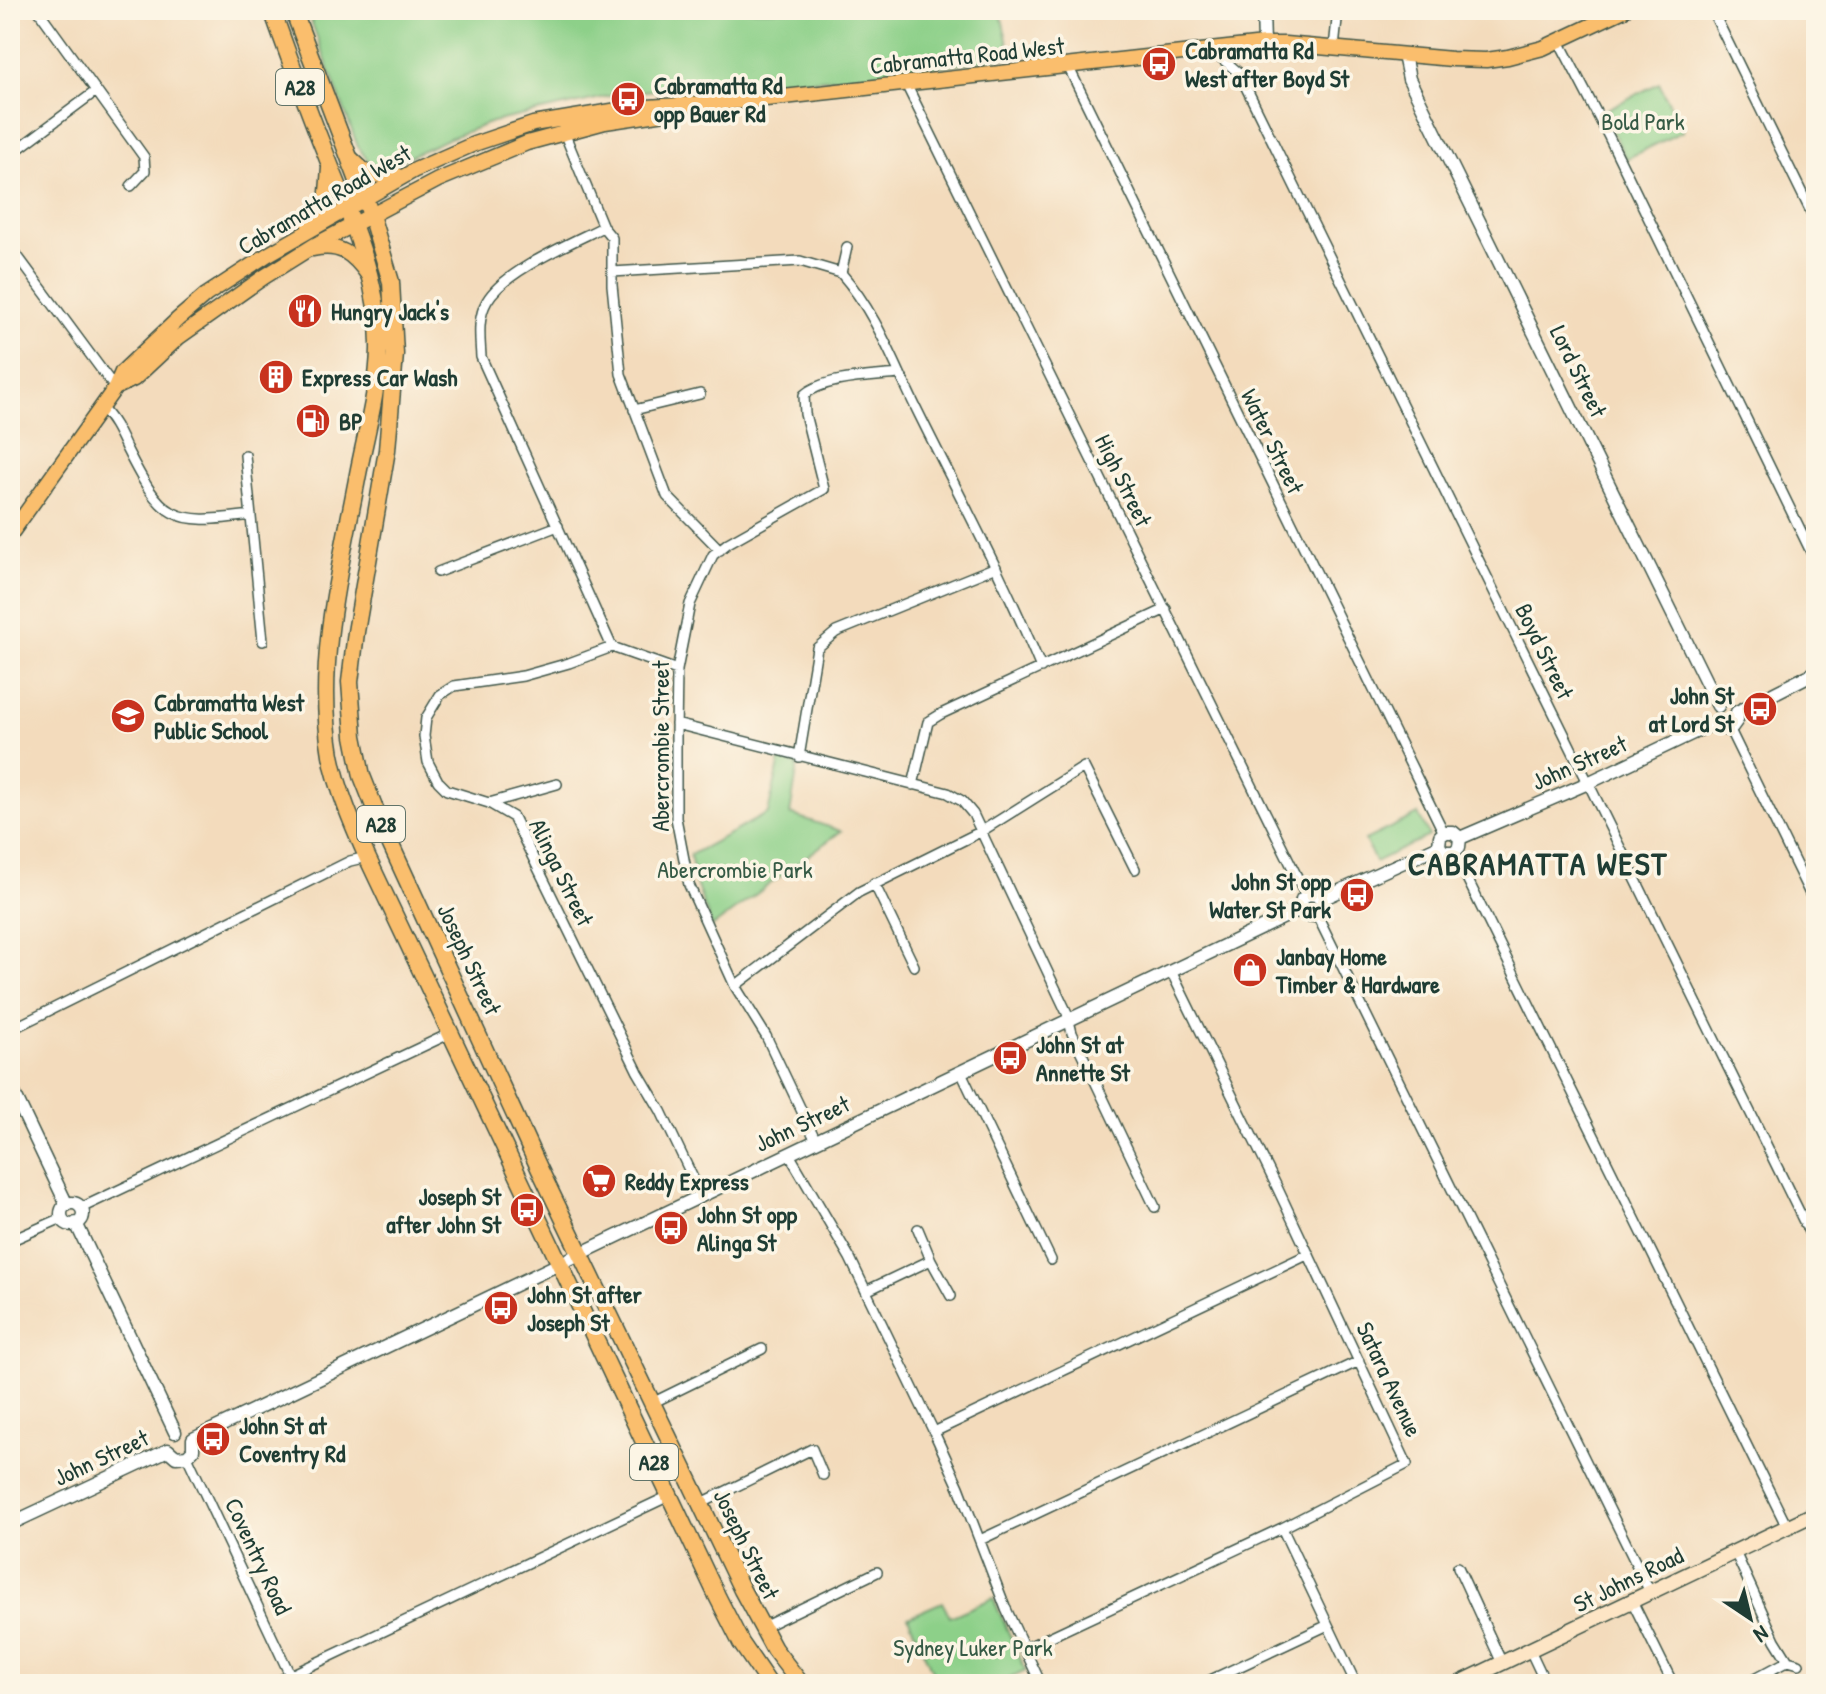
<svg xmlns="http://www.w3.org/2000/svg" width="1826" height="1694" viewBox="0 0 1826 1694" font-family="'Patrick Hand',sans-serif">
<rect width="100%" height="100%" fill="#fcf5e5"/>
<filter id="ink" filterUnits="userSpaceOnUse"><feTurbulence type="fractalNoise" baseFrequency=".0125" numOctaves="2"/><feDisplacementMap in="SourceGraphic" scale="16" xChannelSelector="R" yChannelSelector="G"/><feConvolveMatrix kernelMatrix="1 2 1 2 8 2 1 2 1" color-interpolation-filters="sRGB"/></filter>
<filter id="wash" filterUnits="userSpaceOnUse"><feTurbulence type="fractalNoise" baseFrequency=".006" numOctaves="4" result="noise"/><feDisplacementMap in="SourceGraphic" scale="32" xChannelSelector="R" yChannelSelector="G"/><feGaussianBlur stdDeviation="1.8" result="paint"/><feColorMatrix in="noise" values="0 0 0 0 0 0 0 0 0 0 0 0 0 0 0 0 0 1.4 0 .05"/><feComposite in="paint" operator="in"/></filter>
<g filter="url(#wash)">
<rect width="100%" height="100%" fill="#f3dbbc"/>
<!-- green -->
<path fill="#8dd089" stroke="#56865e" stroke-width="2" d="M307 10H1016L1001 14 1011 57 856 77 628 92 492 122 447 139 385 168 371 165 358 147Z
M1659 83 1683 131 1626 159 1603 111Z
M780 760 798 765 790 814 841 831 712 927 696 884 690 855 768 813Z
M1418 814 1429 836 1375 862 1365 840Z
M993 1598 1026 1671 997 1684H938L908 1617 942 1602 950 1617Z"/>
</g>
<g filter="url(#ink)">
<g fill="none" stroke-linecap="round" stroke-linejoin="round">
<!-- minor casing -->
<g stroke="#3f5548" stroke-width="12">
<path id="minor" d="M38 10 144 157 145 171 131 186
M1712 10 1816 222
M1559 41 1609 137 1816 562
M1334 48 1338 10
M1212 50 1239 73 1816 1246
M1068 66 1444 833
M906 84 1306 895
M563 130 603 227 612 238V285L621 374 667 496 720 550
M10 155 96 91
M603 227C573 242 504 271 487 301 477 318 480 338 481 357L612 647
M10 246 115 388
M847 247 841 273C877 314 894 364 918 412 960 497 1005 580 1041 668
M612 272 800 261 841 273
M100 407C113 419 119 433 126 448 162 519 171 526 251 515
M634 410 700 394
M245 455 263 641
M438 572 558 526
M677 670 612 647 569 663 523 676 454 686 440 695 426 718 424 736 428 762 438 781 447 790 489 803 513 817 638 1072 661 1111 702 1197
M676 724 948 793 962 801 973 814 1067 1013 1072 1033 1155 1207
M1729 728 1816 906
M799 757 817 648 836 632 996 567
M913 785 928 722 941 714 1166 609
M489 803 557 784
M1454 852 1787 1527
M874 883 914 966
M1317 915 1650 1592
M735 986 859 892 982 831 1084 767 1135 869
M10 1030 350 861 367 857
M961 1072 1051 1260
M816 1141 766 1036 735 986 689 885 676 818V735L677 670 690 604 713 555 728 543 824 489 805 414 804 395C824 377 871 377 899 374
M789 1154 850 1258 934 1432 959 1487 1006 1609 1041 1684
M81 1208 451 1033
M918 1229 931 1260 951 1296
M10 1241 62 1218
M866 1291 931 1260
M652 1403 762 1349
M934 1432 1309 1254
M187 1456 290 1675
M700 1504 812 1449 823 1475
M1282 1528 1356 1684
M980 1540 1359 1361
M1735 1552 1775 1640 1788 1661 1799 1664
M1458 1567 1502 1663
M1632 1601 1673 1684
M761 1628 877 1572
M1024 1649 1282 1528 1407 1464 1276 1185 1171 971
M1530 1650 1546 1684
M272 1684 669 1496
M1202 1684 1328 1625
M1745 1684 1788 1661"/>
</g>
<!-- tertiary casing -->
<g stroke="#3f5548" stroke-width="15">
<path id="tertiary" d="M1263 10 1264 44
M1404 55 1409 79 1718 706
M1737 712 1816 672
M1714 723 1725 729 1732 727 1737 720V712
M1460 838 1588 783 1714 723
M1439 846 1444 852H1454L1459 847 1460 838
M1439 846 1440 836 1446 832H1453L1460 838
M1322 899 1439 846
M1301 909 1305 915 1316 916 1323 908 1322 899
M1301 909 1302 899 1308 894 1316 895 1322 899
M10 1085 67 1205
M61 1214a11 11 0 1 1 22 0a11 11 0 1 1-22 0Z
M76 1223 175 1432
M193 1439 1301 909
M168 1450 176 1457 187 1456 193 1450V1439
M10 1524 168 1450"/>
</g>
<!-- secondary casing -->
<g stroke="#3f5548" stroke-width="17">
<path id="secondary" d="M1458 1684 1816 1513"/>
</g>
<!-- primary casing -->
<g stroke="#3f5548" stroke-width="17">
<path id="primary" d="M352 159 370 176 396 174
M309 225 326 204 329 168
M313 249C340 243 353 254 368 275
M115 388 134 379 179 337 264 277 315 245 438 180 527 143 605 122 665 113
M10 535 115 388 122 372 178 319 206 295 267 255 415 170 474 144 533 124 630 108 747 101 1264 44H1285L1452 59 1486 60 1508 57 1543 48 1624 10"/>
</g>
<!-- trunk casing -->
<g stroke="#3f5548" stroke-width="19">
<path id="trunk" d="M272 10C289 57 306 105 325 152 349 215 380 279 379 349 378 391 366 433 358 474 341 565 315 661 331 755 338 791 353 825 367 857L718 1598 741 1643 769 1684
M293 10 371 215 391 282 395 354 387 450 356 632 350 682 354 736 362 776 379 819 540 1170 742 1590 774 1649 801 1684"/>
</g>
<!-- minor -->
<use href="#minor" stroke="#fff" stroke-width="9"/>
<!-- tertiary -->
<use href="#tertiary" stroke="#fff" stroke-width="12"/>
<!-- secondary -->
<use href="#secondary" stroke="#fde5c5" stroke-width="14"/>
<!-- primary -->
<use href="#primary" stroke="#fabe6d" stroke-width="14"/>
<!-- trunk -->
<use href="#trunk" stroke="#fabe6d" stroke-width="16"/>
</g>
</g>
<!-- icons -->
<defs>
<g id="bus-disc" transform="scale(1.8)"><circle r="9.5" fill="#c8321e" stroke="#fcf5e5"/><path d="M-5-6H5V4H4V6H2V4H-2V6H-4V4H-5ZM-3.5-4V0h7V-4ZM-3.5 1.2v1.5H-2V1.2ZM2 1.2v1.5H3.5V1.2Z" fill="#fff"/></g>
<g id="restaurant-disc" transform="scale(1.8)"><circle r="9.5" fill="#c8321e" stroke="#fcf5e5"/><path d="M-5-6h1v4h1v-4h1v4h1v-4h1v5L-1.5 .5V6h-2V.5L-5-1ZM5-6V6H3V1.5H1.5Q1.5-4 5-6Z" fill="#fff"/></g>
<g id="building-disc" transform="scale(1.8)"><circle r="9.5" fill="#c8321e" stroke="#fcf5e5"/><path d="M-4-6H4V6H1V3H-1V6H-4ZM-2.5-4.3h1.7v1.8h-1.7ZM.8-4.3h1.7v1.8H.8ZM-2.5-1h1.7V.8h-1.7ZM.8-1h1.7V.8H.8Z" fill="#fff"/></g>
<g id="fuel-disc" transform="scale(1.8)"><circle r="9.5" fill="#c8321e" stroke="#fcf5e5"/><path d="M-5.5-6h7V0h2V4h1.3V-2.5L3-4.5l.8-.8L6-3V5H2.5V1h-1V6h-7ZM-4.2-4.7v3.2H.2V-4.7Z" fill="#fff"/></g>
<g id="school-disc" transform="scale(1.8)"><circle r="9.5" fill="#c8321e" stroke="#fcf5e5"/><path d="M0-5L7-2L0 1L-7-2ZM-4 1L0 2.5L4 1V4Q0 6-4 4Z" fill="#fff"/></g>
<g id="shop-disc" transform="scale(1.8)"><circle r="9.5" fill="#c8321e" stroke="#fcf5e5"/><path d="M-5-2.5h2.3a2.7 3.5 0 0 1 5.4 0H5L5.5 6h-11ZM-1.5-2.5h3a1.5 2.3 0 0 0-3 0Z" fill="#fff"/></g>
<g id="supermarket-disc" transform="scale(1.8)"><circle r="9.5" fill="#c8321e" stroke="#fcf5e5"/><path d="M-6-5.5h2.5l.6 2H6L4.5 2H-2.5L-4.4-4H-6ZM-1.5 3.2a1.3 1.3 0 1 0 .1 0ZM3 3.2a1.3 1.3 0 1 0 .1 0Z" fill="#fff"/></g>
</defs>
<g fill-rule="evenodd">
<use href="#bus-disc" x="1159" y="64"/>
<use href="#bus-disc" x="628" y="99"/>
<use href="#restaurant-disc" x="305" y="311"/>
<use href="#building-disc" x="276" y="377"/>
<use href="#fuel-disc" x="313" y="421"/>
<use href="#bus-disc" x="1760" y="709"/>
<use href="#school-disc" x="128" y="716"/>
<use href="#bus-disc" x="1357" y="895"/>
<use href="#shop-disc" x="1250" y="970"/>
<use href="#bus-disc" x="1010" y="1058"/>
<use href="#supermarket-disc" x="599" y="1181"/>
<use href="#bus-disc" x="527" y="1210"/>
<use href="#bus-disc" x="671" y="1228"/>
<use href="#bus-disc" x="501" y="1308"/>
<use href="#bus-disc" x="213" y="1439"/>
</g>
<g text-anchor="middle" dominant-baseline="central" stroke-width="7" stroke-linejoin="round" paint-order="stroke">
<!-- shield labels -->
<g fill="#fcf5e5" stroke="#617469" stroke-width="2">
<rect x="276" y="69" width="48" height="36" rx="6"/>
<rect x="357" y="806" width="48" height="36" rx="6"/>
<rect x="630" y="1444" width="48" height="36" rx="6"/>
</g>
<g font-size="22" font-weight="bold" fill="#1f3d34">
<text x="300" y="87">A28</text>
<text x="381" y="824">A28</text>
<text x="654" y="1462">A28</text>
</g>
<!-- poi labels -->
<g font-size="24" font-weight="bold" fill="#1f3d34" stroke="#fcf5e5" text-anchor="start">
<text x="1185" y="50">Cabramatta Rd<tspan x="1185" dy="28">West after Boyd St</tspan></text>
<text x="654" y="85">Cabramatta Rd<tspan x="654" dy="28">opp Bauer Rd</tspan></text>
<text x="331" y="311">Hungry Jack's</text>
<text x="302" y="377">Express Car Wash</text>
<text x="339" y="421">BP</text>
<text x="1734" y="695" text-anchor="end">John St<tspan x="1734" dy="28">at Lord St</tspan></text>
<text x="154" y="702">Cabramatta West<tspan x="154" dy="28">Public School</tspan></text>
<text x="1331" y="881" text-anchor="end">John St opp<tspan x="1331" dy="28">Water St Park</tspan></text>
<text x="1276" y="956">Janbay Home<tspan x="1276" dy="28">Timber &amp; Hardware</tspan></text>
<text x="1036" y="1044">John St at<tspan x="1036" dy="28">Annette St</tspan></text>
<text x="625" y="1181">Reddy Express</text>
<text x="501" y="1196" text-anchor="end">Joseph St<tspan x="501" dy="28">after John St</tspan></text>
<text x="697" y="1214">John St opp<tspan x="697" dy="28">Alinga St</tspan></text>
<text x="527" y="1294">John St after<tspan x="527" dy="28">Joseph St</tspan></text>
<text x="239" y="1425">John St at<tspan x="239" dy="28">Coventry Rd</tspan></text>
</g>
<!-- street labels -->
<g font-size="24" fill="#1f3d34" stroke="#fcf5e5">
<text transform="translate(967 55) rotate(-6)">Cabramatta Road West</text>
<text transform="translate(324 199) rotate(-30)">Cabramatta Road West</text>
<text transform="translate(1579 371) rotate(64)">Lord Street</text>
<text transform="translate(1273 441) rotate(64)">Water Street</text>
<text transform="translate(1124 480) rotate(64)">High Street</text>
<text transform="translate(1545 651) rotate(64)">Boyd Street</text>
<text transform="translate(660 746) rotate(-90)">Abercrombie Street</text>
<text transform="translate(1579 762) rotate(-24)">John Street</text>
<text transform="translate(562 872) rotate(64)">Alinga Street</text>
<text transform="translate(470 959) rotate(65)">Joseph Street</text>
<text transform="translate(802 1123) rotate(-25)">John Street</text>
<text transform="translate(1390 1379) rotate(65)">Satara Avenue</text>
<text transform="translate(101 1457) rotate(-25)">John Street</text>
<text transform="translate(747 1544) rotate(64)">Joseph Street</text>
<text transform="translate(259 1556) rotate(65)">Coventry Road</text>
<text transform="translate(1628 1579) rotate(-26)">St Johns Road</text>
</g>
<!-- park labels -->
<g font-size="24" fill="#355a45" stroke="#fcf5e5">
<text x="1643" y="121">Bold Park</text>
<text x="735" y="869">Abercrombie Park</text>
<text x="973" y="1647">Sydney Luker Park</text>
</g>
<!-- district labels -->
<g font-size="32" font-weight="bold" letter-spacing="2" fill="#1f3d34" stroke="#fcf5e5">
<text x="1538" y="863">CABRAMATTA WEST</text>
</g>
</g>
<!-- margin -->
<rect width="1826" height="1694" fill="none" stroke="#fcf5e5" stroke-width="40"/>
<!-- north arrow -->
<g transform="translate(1750 1618) rotate(145)" stroke="#fcf5e5" stroke-width="6" paint-order="stroke">
<path d="M0-6L14 30L0 20L-14 30Z" fill="#1f3d34"/>
<text y="-12" font-size="22" font-weight="bold" text-anchor="middle" fill="#1f3d34">N</text>
</g>
</svg>
